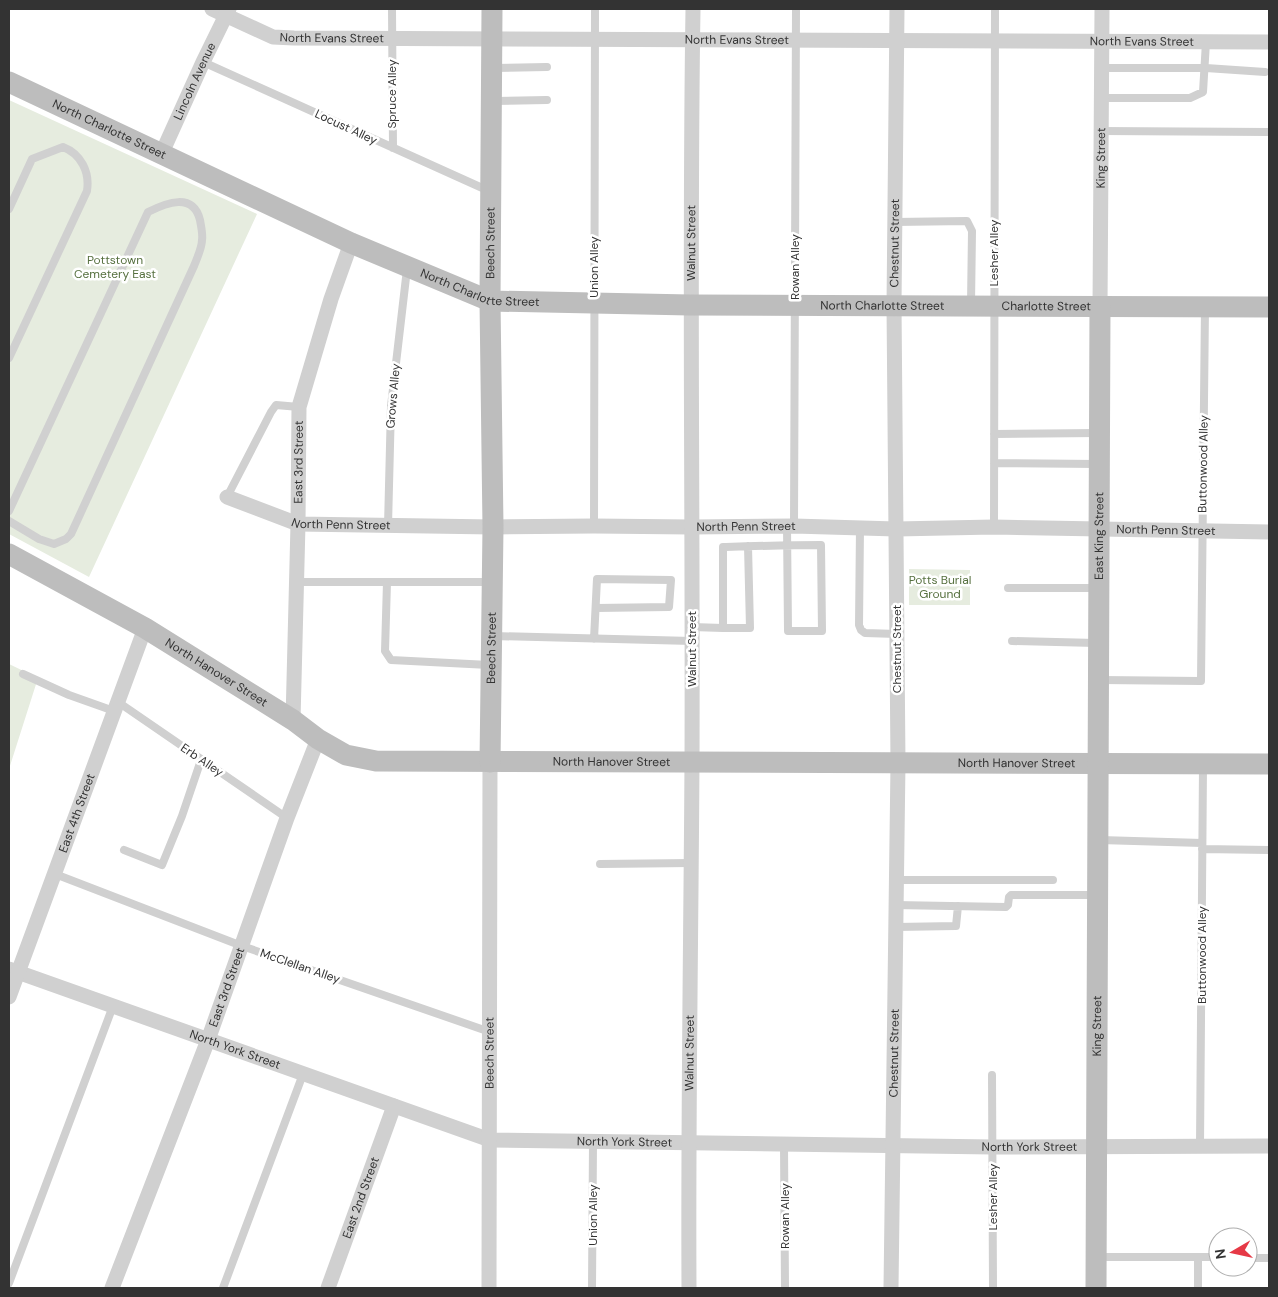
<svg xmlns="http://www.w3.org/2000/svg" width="1278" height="1297" viewBox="0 0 1278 1297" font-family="'DM Sans',sans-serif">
<rect width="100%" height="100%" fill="#fff"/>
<!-- green -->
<path fill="#e6ecdf" d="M9 100 257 214 89 577 9 534Z
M909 569 970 570V605H909Z
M9 664 38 678 9 769Z"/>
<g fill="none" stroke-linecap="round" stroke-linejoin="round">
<!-- lane -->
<path stroke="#d0d0d0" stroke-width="8" d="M392 9 393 148
M203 62 489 191
M493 68 547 67
M1101 68H1206L1265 72
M1101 98H1190L1203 92 1206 42
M493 101 547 100
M1101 131 1269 132
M9 209 32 159 63 147C81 154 90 172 87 191L9 358
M895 222 967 221 972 231 971 304
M994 434 1098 433
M994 463 1097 464
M227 497 271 412 276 405 299 407
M9 511 148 212C166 203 193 192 200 220 201 226 203 234 202 240 202 248 197 258 194 266L71 534 66 539 54 544 39 539 9 521
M388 526 391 406 407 269
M594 526 595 9
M794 526 796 9
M994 527 995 9
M860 528 859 625 861 630 865 633 897 634
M297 582H491
M387 582 385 651 391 660 489 665
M1008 588H1098
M692 627 723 628V547C756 546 788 545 821 545L822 631H788L787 526
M723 628H750L748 546
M494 636 692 641
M594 639 597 579 671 580 669 607 596 608
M1012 641 1096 643
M23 674 69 695 114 711
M1101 680 1201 681 1205 307
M118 702 287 818
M1100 840 1202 843
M1202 849 1269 850
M124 850 162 865 182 816 201 760
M600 864 691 863
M55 874 242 946 490 1032
M896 880H1053
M895 905 1006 907 1008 905 1009 897 1011 895H1096
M896 927 956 926 958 906
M992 1075 993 1288
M784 1145 785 1288
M1200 1146 1203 766
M1098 1257H1218
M1248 1258H1269
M9 1283 113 1006
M223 1288 303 1074
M592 1288 593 1142
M1198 1288V1257"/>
<!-- street -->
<g stroke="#d0d0d0" stroke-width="15">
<path id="s1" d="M212 9 273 37 294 38 1269 42"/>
<path id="s2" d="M161 155 203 62 229 9"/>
<path id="s3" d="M1100 307 1102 9"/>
<path id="s4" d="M227 497 298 524 493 527 594 526 691 527 794 526 896 529 994 527 1269 532"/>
<path id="s5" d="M293 720 298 524 299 407 331 299 351 243"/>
<path id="s6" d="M9 969 490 1140 993 1147 1269 1146"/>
<path id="s7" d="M9 997 145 628"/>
<path id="s8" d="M112 1288 208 1040 287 818 318 739"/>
<path id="s9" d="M328 1288 394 1106"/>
<path id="s10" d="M489 1288 490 762"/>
<path id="s11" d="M689 1288C688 1112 691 937 692 761 693 510 689 260 693 9"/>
<path id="s12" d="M891 1288 898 763 894 305 897 9"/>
</g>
<!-- secondary -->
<g stroke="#bdbdbd" stroke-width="21">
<path id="s13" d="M9 82 351 243 490 301 690 305 1269 307"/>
<path id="s14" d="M9 554 145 628 293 720 318 739 346 755 376 761 1269 764"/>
<path id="s15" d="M490 762 493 527 490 301 492 9"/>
<path id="s16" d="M1096 1288 1100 307"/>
</g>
</g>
<g text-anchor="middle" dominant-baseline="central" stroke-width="5" stroke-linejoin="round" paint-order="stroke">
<!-- street labels -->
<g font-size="12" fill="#333" stroke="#fff">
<text stroke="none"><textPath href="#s1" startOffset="126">North Evans Street</textPath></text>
<text stroke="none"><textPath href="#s1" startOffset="531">North Evans Street</textPath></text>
<text stroke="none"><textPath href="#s1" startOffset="936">North Evans Street</textPath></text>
<text stroke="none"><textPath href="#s2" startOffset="81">Lincoln Avenue</textPath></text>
<text transform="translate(392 94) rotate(-90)">Spruce Alley</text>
<text transform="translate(346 127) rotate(25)">Locust Alley</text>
<text stroke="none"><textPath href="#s13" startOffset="111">North Charlotte Street</textPath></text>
<text stroke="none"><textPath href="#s3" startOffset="149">King Street</textPath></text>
<text stroke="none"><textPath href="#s15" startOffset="519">Beech Street</textPath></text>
<text stroke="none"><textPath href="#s11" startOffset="1045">Walnut Street</textPath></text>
<text stroke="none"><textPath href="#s12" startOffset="1045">Chestnut Street</textPath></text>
<text transform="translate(994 253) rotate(-90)">Lesher Alley</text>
<text transform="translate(594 267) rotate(-90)">Union Alley</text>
<text transform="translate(795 267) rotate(-90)">Rowan Alley</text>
<text stroke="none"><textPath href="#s13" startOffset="516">North Charlotte Street</textPath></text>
<text stroke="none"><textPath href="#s13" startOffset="921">North Charlotte Street</textPath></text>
<text stroke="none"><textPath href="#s13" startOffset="1085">Charlotte Street</textPath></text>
<text transform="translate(393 396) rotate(-85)">Grows Alley</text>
<text stroke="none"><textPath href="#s5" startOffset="258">East 3rd Street</textPath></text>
<text transform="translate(1203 464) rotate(-89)">Buttonwood Alley</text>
<text stroke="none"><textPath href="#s4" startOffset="119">North Penn Street</textPath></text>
<text stroke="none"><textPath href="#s4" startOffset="524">North Penn Street</textPath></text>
<text stroke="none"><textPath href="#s4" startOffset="944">North Penn Street</textPath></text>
<text stroke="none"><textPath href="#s16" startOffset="752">East King Street</textPath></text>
<text stroke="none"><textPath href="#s15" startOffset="114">Beech Street</textPath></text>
<text transform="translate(692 649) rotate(-90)">Walnut Street</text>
<text transform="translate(897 649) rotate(-90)">Chestnut Street</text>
<text stroke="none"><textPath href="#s14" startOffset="239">North Hanover Street</textPath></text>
<text transform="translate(202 760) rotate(34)">Erb Alley</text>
<text stroke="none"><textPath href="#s14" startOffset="659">North Hanover Street</textPath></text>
<text stroke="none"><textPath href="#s14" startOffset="1064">North Hanover Street</textPath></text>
<text stroke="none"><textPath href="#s7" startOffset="196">East 4th Street</textPath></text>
<text transform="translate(1202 955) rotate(-90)">Buttonwood Alley</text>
<text transform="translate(300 966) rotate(19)">McClellan Alley</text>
<text stroke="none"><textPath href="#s8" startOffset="322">East 3rd Street</textPath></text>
<text stroke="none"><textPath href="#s16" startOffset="262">King Street</textPath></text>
<text stroke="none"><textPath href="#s6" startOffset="240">North York Street</textPath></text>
<text stroke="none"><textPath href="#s10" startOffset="235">Beech Street</textPath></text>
<text stroke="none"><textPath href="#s11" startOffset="235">Walnut Street</textPath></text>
<text stroke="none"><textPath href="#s12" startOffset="235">Chestnut Street</textPath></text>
<text stroke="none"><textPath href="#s6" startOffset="645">North York Street</textPath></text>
<text stroke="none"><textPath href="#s6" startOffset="1050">North York Street</textPath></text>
<text stroke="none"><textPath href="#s9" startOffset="96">East 2nd Street</textPath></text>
<text transform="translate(993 1197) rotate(-90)">Lesher Alley</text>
<text transform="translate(593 1215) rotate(-90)">Union Alley</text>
<text transform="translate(785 1216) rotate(-90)">Rowan Alley</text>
</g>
<!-- park labels -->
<g font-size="12" fill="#56703f" stroke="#fff">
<text x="115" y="260">Pottstown<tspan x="115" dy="14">Cemetery East</tspan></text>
<text x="940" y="580">Potts Burial<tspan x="940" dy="14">Ground</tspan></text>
</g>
</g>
<!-- border -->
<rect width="1278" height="1297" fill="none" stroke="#333333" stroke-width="20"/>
<!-- north arrow -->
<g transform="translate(1233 1252) rotate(261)"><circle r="24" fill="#ffffff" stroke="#adadad"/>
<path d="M0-4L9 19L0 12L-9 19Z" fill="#e63946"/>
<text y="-8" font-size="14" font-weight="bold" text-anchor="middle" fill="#333333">N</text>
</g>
</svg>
